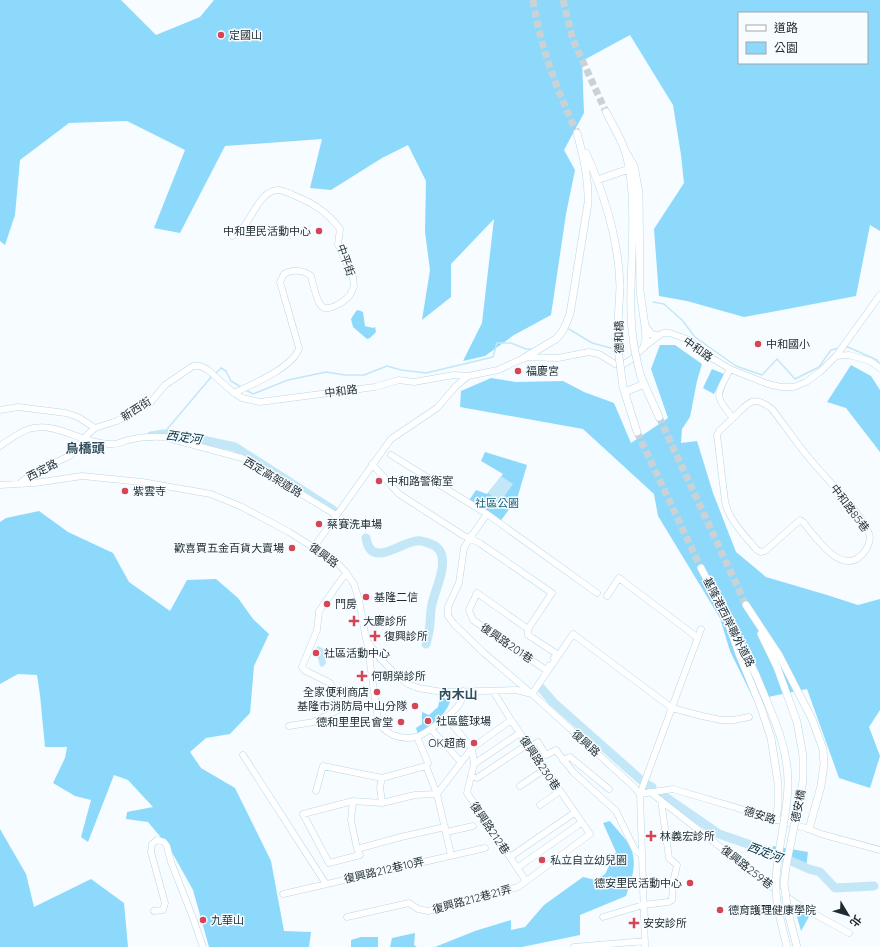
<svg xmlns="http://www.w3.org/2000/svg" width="880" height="947" viewBox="0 0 880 947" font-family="Quicksand,'Noto Sans TC',sans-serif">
<rect width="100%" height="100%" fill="#f6fcff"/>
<!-- green -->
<path fill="#8dd9fb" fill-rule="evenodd" d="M0 0H121L156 35 200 17 214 0H880V231L870 225 856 296 744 317 687 301 659 296 654 229 684 183 681 155 673 105 630 35 582 61 584 113 564 150 575 170 566 214 551 315 514 335 485 356 463 361 482 323 494 219 451 264V297L422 320 430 270 425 232 426 181 408 145 382 158 331 190 310 188 322 139 225 146 180 233 154 228 185 150 127 121 69 123 20 160 15 215 5 245 0 241ZM739 13H867V63H739Z
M358 310 363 312 365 326 373 328 375 327 376 332 370 338 367 339 353 327 351 319 356 311Z
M660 345H675L702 364 697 381 690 417 682 429 681 443 697 441 713 493 736 552 766 577 827 595 858 605 880 599V710L869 727 880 756 870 788 839 778 807 689 754 700 730 651 720 618 658 516 654 494 583 429 460 407 461 391 491 378 516 382 563 381 584 392 614 403 631 443 668 418 651 369Z
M851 365 871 376 880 390V452L846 408 827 402Z
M712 369 724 374 714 394 703 388Z
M485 452 527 465 517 499 499 523 468 502 476 490 487 494 503 474 481 461Z
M39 511 68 532 113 553 129 582 170 611 187 580 216 579 238 598 253 619 269 634 254 666 250 713 230 734 206 738 190 752 201 768 235 788 271 861 284 931 311 932 309 947H209L193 890 169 847 148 822 126 819 127 812 153 807 128 780 114 775 88 842 81 837 91 800 75 796 53 783 65 758 67 747H45L40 695 37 675 18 674 0 684V522L6 518Z
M440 698H447L450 702C445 717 430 725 418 734L416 728 422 724V712L429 715 438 707Z
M610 821C616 829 625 837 630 846 638 863 632 879 626 896L580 915V935L522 947H435L475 931 511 920V930L525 927 544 905 583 877 596 880 605 874 616 852 603 823Z
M0 829 26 874 34 907 91 879 124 903 128 947H0Z
M773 846 808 852 806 868 771 856Z
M793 902 811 913 801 931Z
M415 933 414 945 417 947H390L392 938Z
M361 937H378V947H351V940Z"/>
<!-- water -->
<path fill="#c4e7f7" d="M501 476 513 484 500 502 488 493Z
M318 646 324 649 326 663 323 667 320 666 318 658 314 654V650Z"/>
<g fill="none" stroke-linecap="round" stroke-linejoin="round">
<!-- stream -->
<path stroke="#c4e7f7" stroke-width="1.5" d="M653 302 664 304 682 320 695 337 736 366 762 375 777 359 795 379 819 367 831 350 839 348
M569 329 592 343 611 348
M844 347H848L877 360 880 364
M215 374 221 368 226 371 231 381 241 387
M246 390 253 394 288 380 326 372 345 375H364L387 366 401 370 426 373 493 357 497 343H511L526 349H531
M163 434 212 376"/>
<!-- river -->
<path stroke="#c4e7f7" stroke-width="9" d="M151 436 163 434 198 439 235 447 333 510
M366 538C371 569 399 543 416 541 421 540 426 542 431 544 434 545 438 548 440 551 449 567 432 594 431 610 430 614 431 619 430 623 430 630 428 637 426 644
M541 688 553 702 641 780
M648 785 652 787
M661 794 719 834 768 851 809 869 820 872 835 888 874 886"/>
<!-- major-tunnel -->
<path stroke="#cbd2d6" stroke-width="7" stroke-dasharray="7 3.5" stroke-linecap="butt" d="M533 0C541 50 556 87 577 133
M563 0 573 40 606 112
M659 417 746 605
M637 432 701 568"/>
<!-- minor casing -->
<g stroke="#b9d8e7" stroke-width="7">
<path id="minor" d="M232 236C236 233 239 232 242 229 252 218 261 189 279 190 286 191 293 195 300 198 317 205 329 214 340 229L338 244 353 277 354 286C353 289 351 292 350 295 345 301 326 315 320 304 316 298 313 284 311 276 304 270 292 269 284 274L280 282 299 348C294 367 251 385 234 393
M836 356 880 295
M730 369C717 396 713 394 733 418 748 404 752 393 772 409 786 427 799 447 815 465 833 486 855 506 868 531 872 538 869 545 865 551 844 580 817 539 803 522L800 520 765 551 761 552 757 550C745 536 728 519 725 501L717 435 719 431 733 418
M0 410 18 407 66 413 78 417 95 428
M0 446C9 440 19 432 29 429 57 421 82 444 110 444 115 445 122 442 128 440 140 437 151 436 164 437L242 458 336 515
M391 455 487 514 597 593
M372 464 399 494 464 536 470 538 464 548 459 583 448 607V616L454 624 484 653 532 694 573 634 672 708 702 716 721 720H734L749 717
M19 484 30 475 71 455 88 434 95 428 117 421 150 403 165 385 193 366H200L208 370 234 393 242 398 260 402 375 387 399 380 414 382 454 375 468 376
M0 485 35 483 82 476 142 482 211 494 242 507 289 532 335 561 345 571 354 584 359 600 366 639 379 657 396 675 408 684 418 688 443 692 516 690 532 694 633 786 640 794 645 947
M487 514 470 538 481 544 552 593 528 629 477 593 469 610 473 620 546 670 549 666
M314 547 391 439 437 408 456 386 468 376 498 370 526 357 558 358 589 352 599 354 615 364 622 365 632 359 644 347 658 336 663 333H670L689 340 710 357 730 369 768 384 781 387H794L806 382 821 371 836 356 849 355 870 361 880 368
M607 596 619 578 698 638
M528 629V635L557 654 554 658
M367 642 378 720C384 735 401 740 416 737 426 734 452 714 458 706 462 702 462 697 463 691
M446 717 472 748 474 764 467 793 526 881
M289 726 314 722 340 709 341 706 330 683 304 670 302 667 317 630 319 611 343 577 347 574
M431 729 461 762
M417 737 428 763
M530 747 538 742 546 755 556 750 573 772 616 811 635 850 642 855
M243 755 326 884
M563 760 570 757 609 789
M474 764 520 733
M471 776 477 778 528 744
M382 778 380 787 382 803
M520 786 545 769
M316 791 323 766 382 778 426 766 437 794 451 855
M650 792 769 885 800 906 849 933
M437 794 472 748 511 720
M640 794 673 789 809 829 821 834 880 850
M640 794 701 629
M353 801 303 814 329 863 360 855 357 849 401 837 445 827
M540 805 560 791
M447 832 473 826
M357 849 351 820 353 801 382 803 415 795 437 794
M510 857 574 813
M517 868 581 823
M283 894 485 848
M154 911 163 910 165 903 151 852 152 844 157 840 164 842 167 846 171 862 193 918 203 947
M347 917 409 903 418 909 428 911 518 887 590 834 511 720 493 691
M603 917 643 905 668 902 672 900 673 883 677 865 669 858 661 800
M574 947 645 941"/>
</g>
<!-- major casing -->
<g stroke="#b9d8e7" stroke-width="8">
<path id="major" d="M606 112C612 124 619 135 624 148 637 185 632 246 631 286
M624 149 634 166 639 193 640 291 645 326 646 338 644 347
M586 153C605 196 619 240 620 287
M597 180 629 169
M645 326 651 334 658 336
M524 358 556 339 562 332 566 324 570 314 588 203C589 178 583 156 577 133
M641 377 659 417
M623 387 637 432
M625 392 644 384
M701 568 728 620
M746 605 779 655 812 719 823 749 824 764 821 786 809 829
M726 616 739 654 760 705 771 738 778 783V808L775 820
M736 634 756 675
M761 634 777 667"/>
</g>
<!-- minor -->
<use href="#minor" stroke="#fff" stroke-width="6"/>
<!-- major -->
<use href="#major" stroke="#fff" stroke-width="7"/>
<!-- major-bridge casing -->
<g stroke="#b9d8e7" stroke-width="8" stroke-linecap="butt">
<path id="major-bridge" d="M631 286C630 321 632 344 641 377
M620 287 618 323V349L623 387
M777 667 797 722 803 756V781L786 867 784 883 788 912 797 947
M756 675C770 710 788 744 788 782 788 816 777 848 776 881 775 904 782 925 787 947"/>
</g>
<!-- major-bridge -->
<use href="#major-bridge" stroke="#fff" stroke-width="7"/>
</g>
<!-- markers -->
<g fill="#d54555" stroke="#f6fcff" stroke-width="1.5">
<circle cx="221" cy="35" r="4"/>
<circle cx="319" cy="231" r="4"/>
<circle cx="758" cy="344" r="4"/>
<circle cx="518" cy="371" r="4"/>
<circle cx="379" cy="481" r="4"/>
<circle cx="125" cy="491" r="4"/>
<circle cx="319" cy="524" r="4"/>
<circle cx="292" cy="548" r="4"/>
<circle cx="366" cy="597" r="4"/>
<circle cx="327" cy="604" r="4"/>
<path d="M352 615h4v4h4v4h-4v4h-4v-4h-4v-4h4z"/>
<path d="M373 630h4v4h4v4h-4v4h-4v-4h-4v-4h4z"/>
<circle cx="316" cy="653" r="4"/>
<path d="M360 670h4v4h4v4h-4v4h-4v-4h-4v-4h4z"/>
<circle cx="377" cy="692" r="4"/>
<circle cx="415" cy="706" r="4"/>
<circle cx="428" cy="721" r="4"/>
<circle cx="401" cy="722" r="4"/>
<circle cx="474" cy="743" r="4"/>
<path d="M649 830h4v4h4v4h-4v4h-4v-4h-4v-4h4z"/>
<circle cx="542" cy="860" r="4"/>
<circle cx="690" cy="883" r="4"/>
<circle cx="720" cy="910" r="4"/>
<circle cx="203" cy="920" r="4"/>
<path d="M632 917h4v4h4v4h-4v4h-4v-4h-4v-4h4z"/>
</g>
<g text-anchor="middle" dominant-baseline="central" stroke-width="3" stroke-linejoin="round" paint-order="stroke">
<!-- poi labels -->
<g font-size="11" fill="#1f2b31" stroke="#f6fcff" text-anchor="start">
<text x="229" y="35">定國山</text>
<text x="311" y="231" text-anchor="end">中和里民活動中心</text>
<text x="766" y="344">中和國小</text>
<text x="526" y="371">福慶宮</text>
<text x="387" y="481">中和路警衛室</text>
<text x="133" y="491">紫雲寺</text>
<text x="327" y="524">蔡賽洗車場</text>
<text x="284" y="548" text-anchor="end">歡喜買五金百貨大賣場</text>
<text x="374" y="597">基隆二信</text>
<text x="335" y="604">門房</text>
<text x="363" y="621">大慶診所</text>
<text x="384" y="636">復興診所</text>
<text x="324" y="653">社區活動中心</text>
<text x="371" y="676">何朝榮診所</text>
<text x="369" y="692" text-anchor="end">全家便利商店</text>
<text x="407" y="706" text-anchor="end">基隆市消防局中山分隊</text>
<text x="436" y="721">社區籃球場</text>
<text x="393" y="722" text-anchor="end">德和里里民會堂</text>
<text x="466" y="743" text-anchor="end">OK超商</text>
<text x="660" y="836">林義宏診所</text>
<text x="550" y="860">私立自立幼兒園</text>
<text x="682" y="883" text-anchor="end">德安里民活動中心</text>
<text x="728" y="910">德育護理健康學院</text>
<text x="211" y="920">九華山</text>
<text x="643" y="923">安安診所</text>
</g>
<!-- street labels -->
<g font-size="11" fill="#1f2b31" stroke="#f6fcff">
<text transform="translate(346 260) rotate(71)">中平街</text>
<text transform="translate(619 337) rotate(-91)">德和橋</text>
<text transform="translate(698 349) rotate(35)">中和路</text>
<text transform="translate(341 391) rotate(-7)">中和路</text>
<text transform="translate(136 409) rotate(-33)">新西街</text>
<text transform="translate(42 470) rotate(-27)">西定路</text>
<text transform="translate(273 477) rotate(31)">西定高架道路</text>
<text transform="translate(850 508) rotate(53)">中和路85巷</text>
<text transform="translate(324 555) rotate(36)">復興路</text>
<text transform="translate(729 622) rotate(63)">基隆港西岸聯外道路</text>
<text transform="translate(507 643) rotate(34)">復興路201巷</text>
<text transform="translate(586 743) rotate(42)">復興路</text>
<text transform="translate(540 763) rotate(56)">復興路230巷</text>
<text transform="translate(798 806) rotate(-79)">德安橋</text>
<text transform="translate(760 815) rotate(17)">德安路</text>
<text transform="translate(490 828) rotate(56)">復興路212巷</text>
<text transform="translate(747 867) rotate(38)">復興路259巷</text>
<text transform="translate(384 870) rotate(-13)">復興路212巷10弄</text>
<text transform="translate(472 899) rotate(-15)">復興路212巷21弄</text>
</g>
<!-- park labels -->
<g font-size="11" fill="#105e7a" stroke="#f6fcff">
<text x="497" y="503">社區公園</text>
</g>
<!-- water labels -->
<g font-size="12" font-style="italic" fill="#002e3e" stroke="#f6fcff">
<text transform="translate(184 437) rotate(8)">西定河</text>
<text transform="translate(765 852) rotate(21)">西定河</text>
</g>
<!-- quarter labels -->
<g font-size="13" font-weight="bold" fill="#344f5b" stroke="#f6fcff">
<text x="85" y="448">烏橋頭</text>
<text x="458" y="694">內木山</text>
</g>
</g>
<!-- legend -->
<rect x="738" y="12" width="130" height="52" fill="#f6fcff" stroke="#a0a8ad"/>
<rect x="746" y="25" width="20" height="6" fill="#ffffff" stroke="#a0a8ad"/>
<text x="774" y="32" font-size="12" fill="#1f2b31">道路</text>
<rect x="746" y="42" width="20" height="12" fill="#8dd9fb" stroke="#a0a8ad"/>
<text x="774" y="52" font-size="12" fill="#1f2b31">公園</text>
<!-- north arrow -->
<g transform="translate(848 915) rotate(128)" stroke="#f6fcff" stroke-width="3" paint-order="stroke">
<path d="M0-3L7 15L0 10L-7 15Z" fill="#1f2b31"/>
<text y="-6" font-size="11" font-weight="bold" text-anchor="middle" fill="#1f2b31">北</text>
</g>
</svg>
